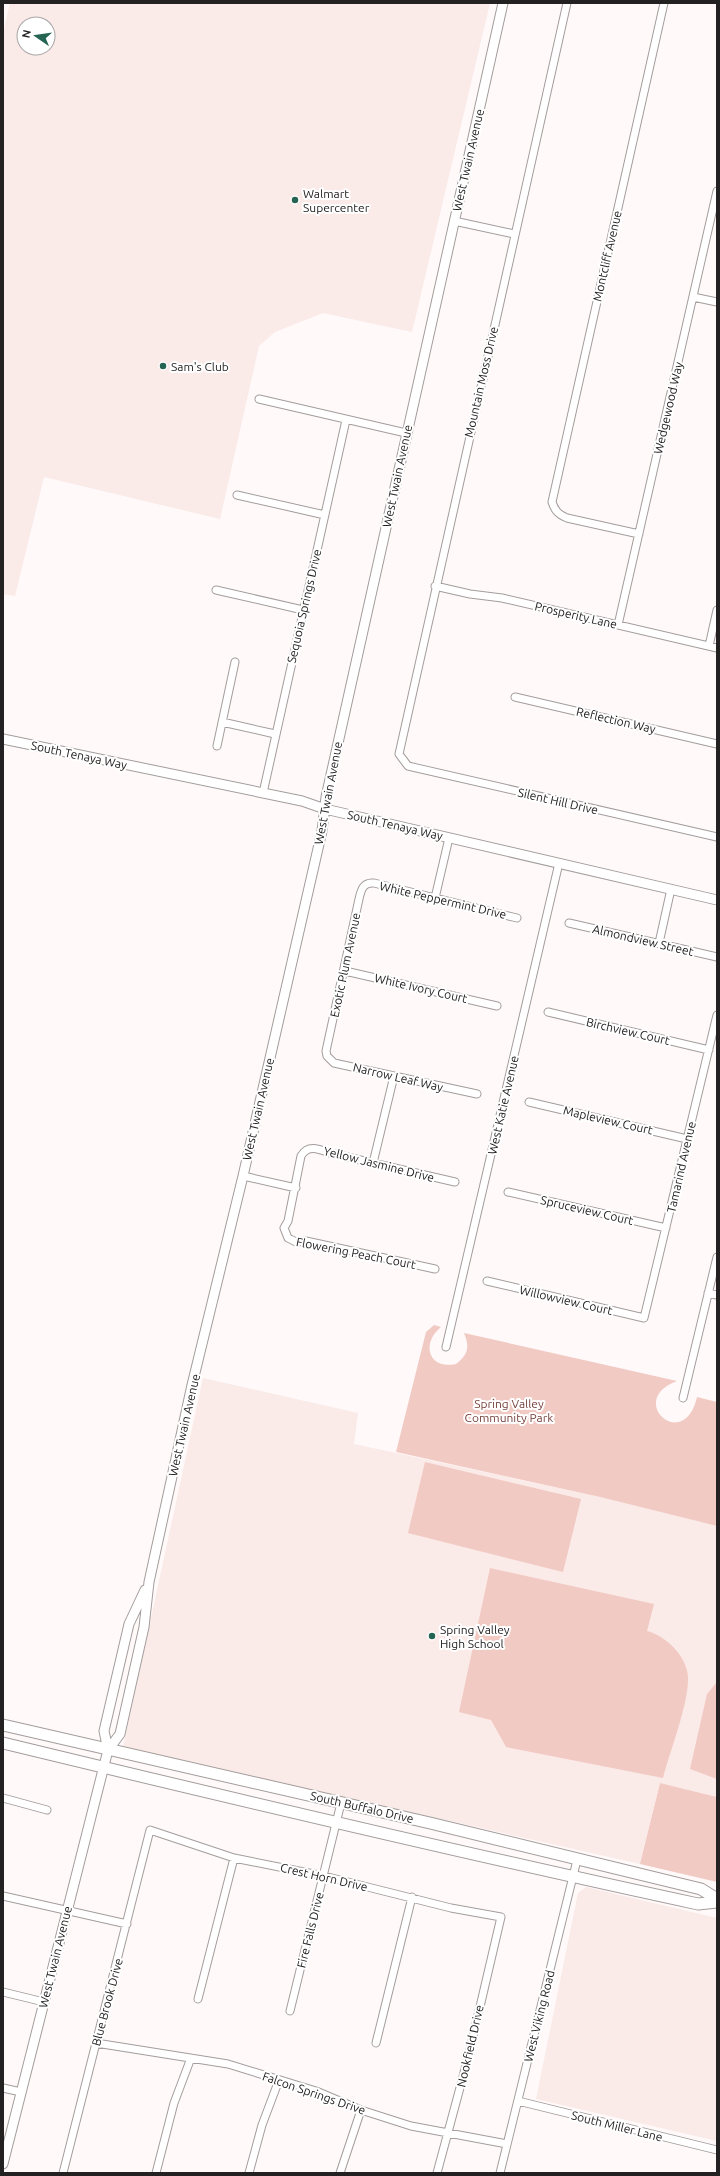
<svg xmlns="http://www.w3.org/2000/svg" width="720" height="2176" viewBox="0 0 720 2176" font-family="Ubuntu,sans-serif">
<rect width="100%" height="100%" fill="#fff9f9"/>
<!-- built -->
<path fill="#faeae8" fill-rule="evenodd" d="M10 3H490L412 332 323 313 275 332 259 346 220 519 44 477 15 596 3 594V33ZM24 24H48V48H24Z
M203 1378 358 1413 354 1444 600 1497 717 1526V1797L660 1783 640 1864 123 1747Z
M586 1887 717 1918V2141L536 2099 578 1893Z"/>
<!-- green -->
<path fill="#f2cac4" d="M434 1325 441 1327C421 1343 428 1370 456 1364 468 1355 470 1347 464 1333L677 1381C625 1400 684 1454 697 1397L717 1402V1526L600 1497 396 1452 426 1332Z
M425 1462 581 1499 563 1572 408 1533Z
M490 1568 654 1604 647 1631C666 1636 687 1656 688 1677 689 1703 670 1751 663 1778L506 1747 491 1720 459 1712Z
M717 1682V1779L690 1769 707 1694Z
M660 1783 717 1797V1882L640 1864Z"/>
<g fill="none" stroke-linecap="round" stroke-linejoin="round">
<!-- minor casing -->
<g stroke="#a39d9c" stroke-width="9">
<path id="minor" d="M567 3 399 754 408 766 717 837
M454 221 514 234
M693 297 717 302
M259 399 406 433
M237 495 325 515
M639 534 567 518C558 514 555 511 552 502L664 3
M435 586 470 594 502 598 717 648
M216 590 303 610
M618 625 717 191
M709 646 717 610
M515 697 717 744
M222 722 275 734
M217 746 235 662
M263 793 346 420
M435 898 449 838
M569 923 717 957
M659 943 671 889
M345 971 497 1006
M548 1012 709 1050
M477 1094 334 1063 327 1056 326 1051 359 899C361 890 363 882 374 883L517 918
M529 1102 687 1139
M373 1163 394 1076
M243 1176 296 1188
M508 1192 666 1228
M435 1269 306 1241 296 1242 288 1238 284 1228 288 1221 301 1156C308 1144 319 1149 330 1153L455 1182
M487 1281 644 1318 717 1015
M708 1293 717 1295
M446 1347 559 863
M683 1398 717 1257
M3 1798 47 1810
M3 1896 127 1924
M3 1992 44 2002
M198 1999 234 1858
M290 2011 341 1803
M96 2043 228 2064 316 2091 361 2110 411 2126 507 2144
M376 2043 412 1897
M3 2088 21 2092
M518 2101 717 2150
M63 2173 150 1830 234 1858 324 1876 451 1908 501 1917 468 2058 437 2173
M156 2173 174 2103 191 2058
M249 2173 262 2125 279 2080
M340 2173 361 2110
M500 2173 577 1860"/>
</g>
<!-- tertiary casing -->
<g stroke="#a39d9c" stroke-width="11">
<path id="tertiary" d="M3 739 302 801 325 809 717 900
M108 1750 104 1731 129 1624 145 1590
M3 2164 108 1750 120 1734 144 1627 149 1582 192 1385 243 1176 322 831 326 797 503 3"/>
</g>
<!-- secondary casing -->
<g stroke="#a39d9c" stroke-width="13">
<path id="secondary" d="M3 1725 430 1823 701 1889 717 1899
M3 1743C234 1799 466 1854 698 1904L717 1902"/>
</g>
<!-- minor -->
<use href="#minor" stroke="#fff" stroke-width="7"/>
<!-- tertiary -->
<use href="#tertiary" stroke="#fff" stroke-width="9"/>
<!-- secondary -->
<use href="#secondary" stroke="#fff" stroke-width="11"/>
</g>
<!-- markers -->
<g fill="#256452" stroke="#fff" stroke-width="1.5">
<circle cx="295" cy="200" r="4"/>
<circle cx="163" cy="366" r="4"/>
<circle cx="432" cy="1636" r="4"/>
</g>
<g text-anchor="middle" dominant-baseline="central" stroke-width="4" stroke-linejoin="round" paint-order="stroke">
<!-- street labels -->
<g font-size="12" fill="#232121" stroke="#fff">
<text transform="translate(468 160) rotate(-77)">West Twain Avenue</text>
<text transform="translate(607 256) rotate(-77)">Montcliff Avenue</text>
<text transform="translate(481 382) rotate(-77)">Mountain Moss Drive</text>
<text transform="translate(668 408) rotate(-77)">Wedgewood Way</text>
<text transform="translate(397 476) rotate(-78)">West Twain Avenue</text>
<text transform="translate(304 606) rotate(-77)">Sequoia Springs Drive</text>
<text transform="translate(576 615) rotate(13)">Prosperity Lane</text>
<text transform="translate(616 720) rotate(13)">Reflection Way</text>
<text transform="translate(79 755) rotate(12)">South Tenaya Way</text>
<text transform="translate(328 793) rotate(-79)">West Twain Avenue</text>
<text transform="translate(558 801) rotate(13)">Silent Hill Drive</text>
<text transform="translate(395 825) rotate(13)">South Tenaya Way</text>
<text transform="translate(443 900) rotate(13)">White Peppermint Drive</text>
<text transform="translate(643 940) rotate(13)">Almondview Street</text>
<text transform="translate(345 965) rotate(-78)">Exotic Plum Avenue</text>
<text transform="translate(421 988) rotate(13)">White Ivory Court</text>
<text transform="translate(628 1031) rotate(13)">Birchview Court</text>
<text transform="translate(398 1077) rotate(13)">Narrow Leaf Way</text>
<text transform="translate(503 1105) rotate(-77)">West Katie Avenue</text>
<text transform="translate(258 1109) rotate(-77)">West Twain Avenue</text>
<text transform="translate(608 1120) rotate(13)">Mapleview Court</text>
<text transform="translate(379 1164) rotate(14)">Yellow Jasmine Drive</text>
<text transform="translate(681 1167) rotate(-77)">Tamarind Avenue</text>
<text transform="translate(587 1210) rotate(13)">Spruceview Court</text>
<text transform="translate(356 1253) rotate(11)">Flowering Peach Court</text>
<text transform="translate(566 1300) rotate(13)">Willowview Court</text>
<text transform="translate(184 1425) rotate(-77)">West Twain Avenue</text>
<text transform="translate(362 1807) rotate(13)">South Buffalo Drive</text>
<text transform="translate(324 1877) rotate(13)">Crest Horn Drive</text>
<text transform="translate(310 1930) rotate(-76)">Fire Falls Drive</text>
<text transform="translate(55 1957) rotate(-76)">West Twain Avenue</text>
<text transform="translate(107 2002) rotate(-75)">Blue Brook Drive</text>
<text transform="translate(539 2016) rotate(-76)">West Viking Road</text>
<text transform="translate(470 2046) rotate(-77)">Nookfield Drive</text>
<text transform="translate(314 2093) rotate(19)">Falcon Springs Drive</text>
<text transform="translate(617 2126) rotate(14)">South Miller Lane</text>
</g>
<!-- poi labels -->
<g font-size="12" fill="#232121" stroke="#fff" text-anchor="start">
<text x="303" y="193">Walmart<tspan x="303" dy="14">Supercenter</tspan></text>
<text x="171" y="366">Sam's Club</text>
<text x="440" y="1629">Spring Valley<tspan x="440" dy="14">High School</tspan></text>
</g>
<!-- park labels -->
<g font-size="12" fill="#753f39" stroke="#fff">
<text x="509" y="1403">Spring Valley<tspan x="509" dy="14">Community Park</tspan></text>
</g>
</g>
<!-- border -->
<rect width="720" height="2176" fill="none" stroke="#232121" stroke-width="8"/>
<!-- north arrow -->
<g transform="translate(36 36) rotate(283)"><circle r="19" fill="#ffffff" stroke="#a7a6a6"/>
<path d="M0-3L7 15L0 10L-7 15Z" fill="#256452"/>
<text y="-6" font-size="11" font-weight="bold" text-anchor="middle" fill="#232121">N</text>
</g>
</svg>
